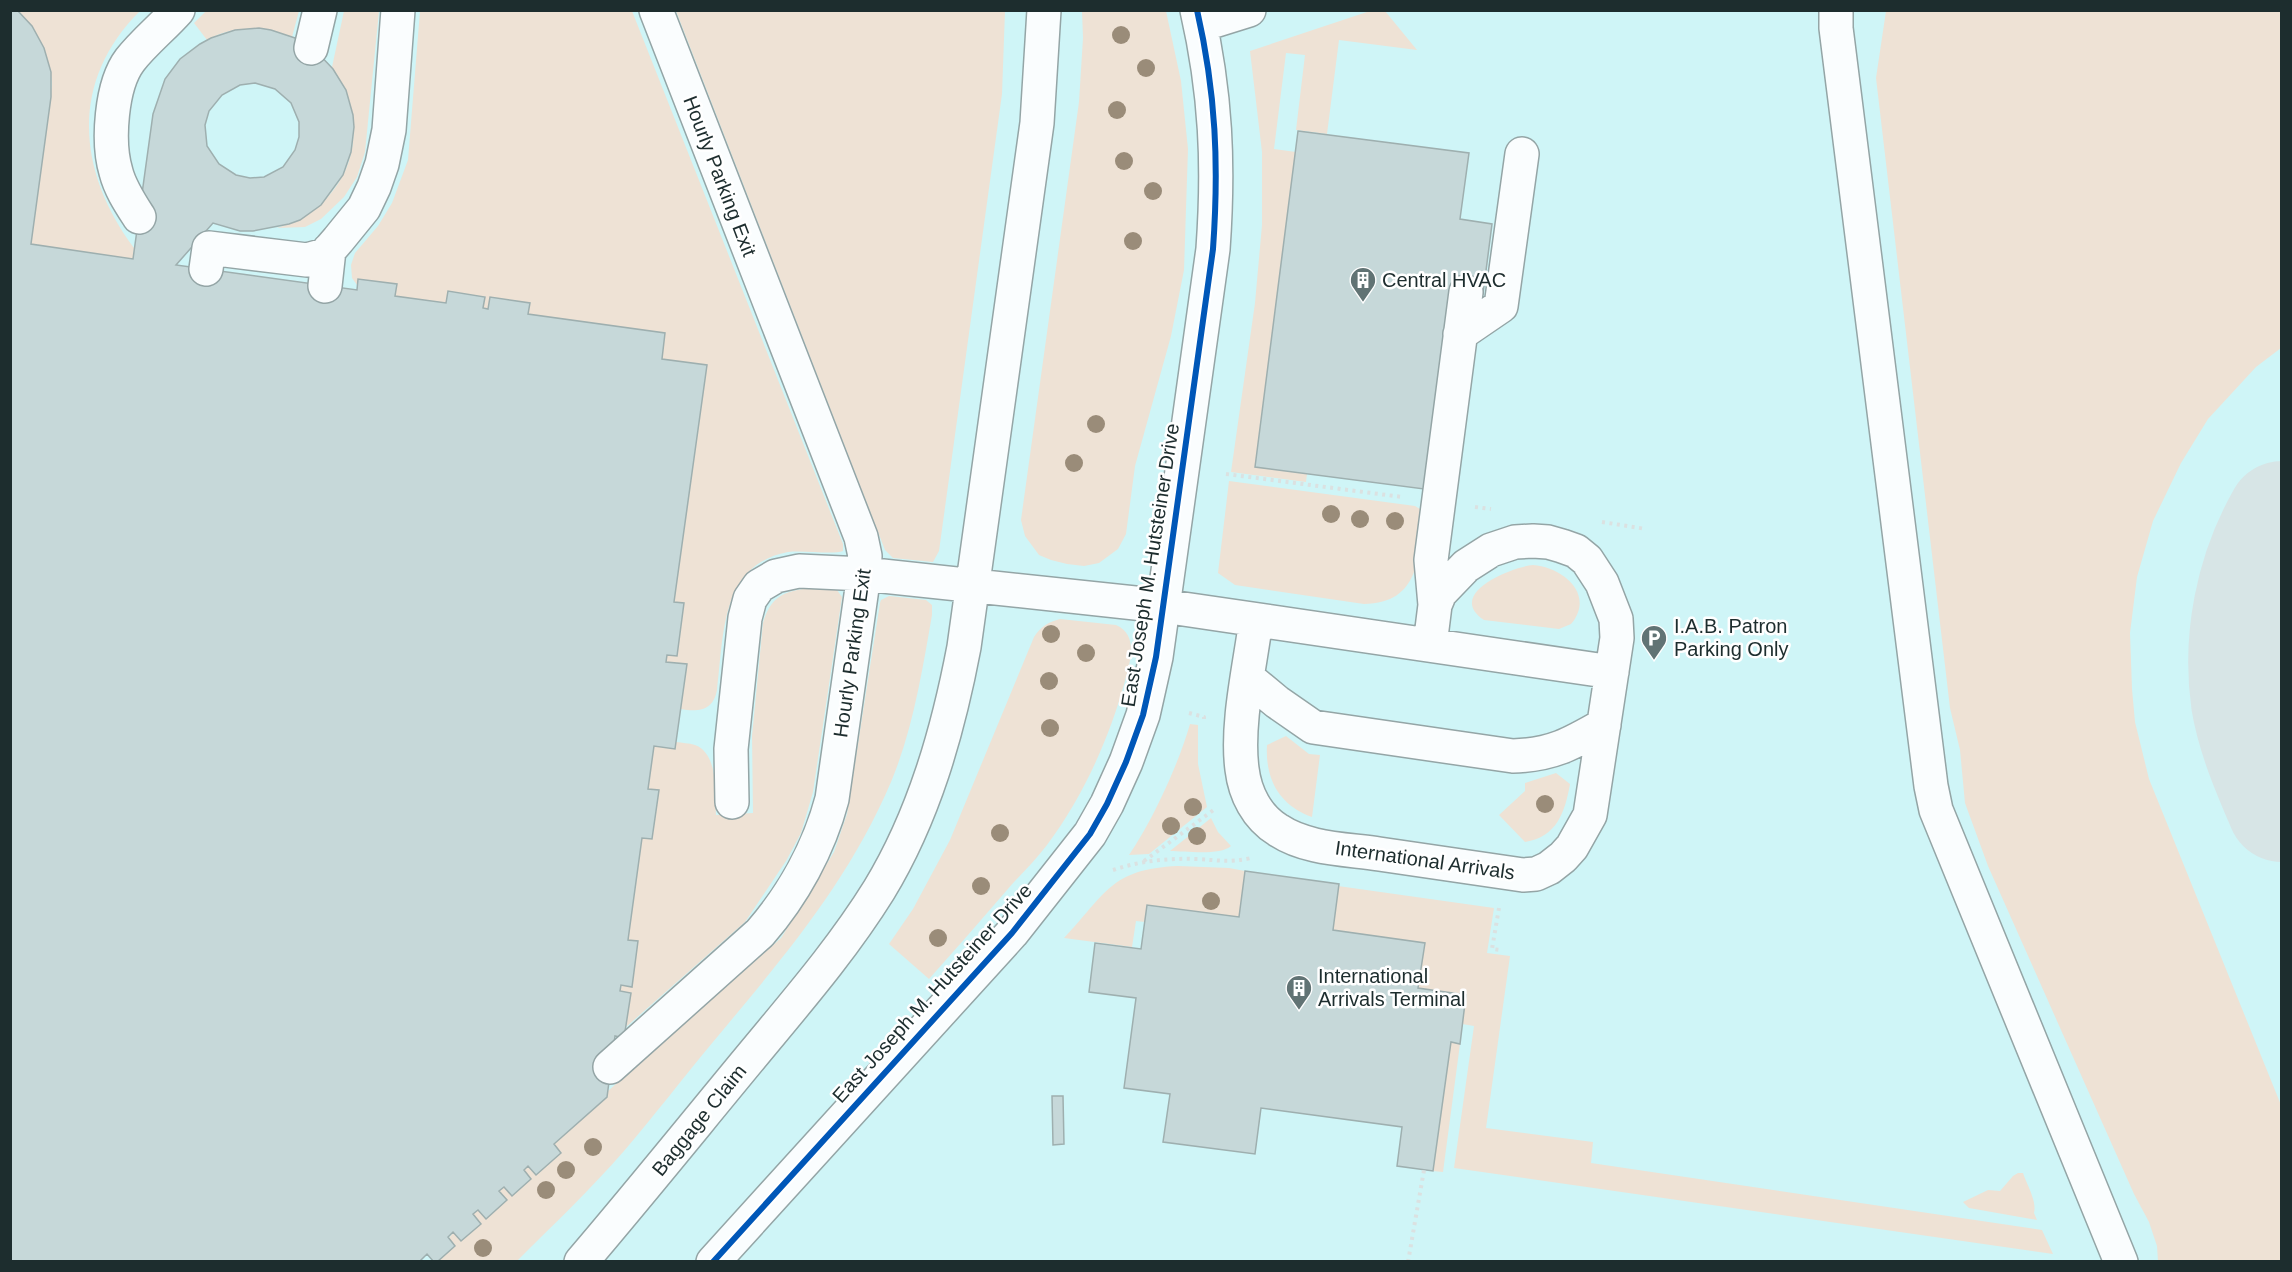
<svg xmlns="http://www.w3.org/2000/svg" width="2292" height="1272" viewBox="0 0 2292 1272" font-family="Arial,sans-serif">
<rect width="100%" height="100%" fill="#def4f5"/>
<!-- built -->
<path fill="#cff5f7" d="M10 11H2281V1261H11Z"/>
<!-- green -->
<path fill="#eee2d5" d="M17 11H140C69 81 77 172 134 248L133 259 31 244 52 84C50 54 37 32 17 11Z
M206 11H299L292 37C265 26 233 25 207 40L194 23Z
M344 11H379L365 152 357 177 344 197 321 219 305 227 277 228C350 205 376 130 332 67Z
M420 11H632L843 544V551C833 555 804 550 788 552 720 565 724 636 717 690 713 711 699 712 680 709L687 665 666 662 667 655 677 656 684 603 674 602 706 365 662 359 528 314 530 303 491 297 488 309 483 308 485 297 448 291 446 303 395 296 396 284 359 279 357 285 352 278 351 265 355 253 378 226 392 203 408 160Z
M676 11H1005L1002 94 939 551 933 562 893 558 885 550Z
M1082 11H1166L1181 81 1188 149 1184 270 1171 336 1135 466 1126 534 1118 549 1099 563 1084 566 1067 564 1051 560 1039 555 1025 536 1021 520 1079 102 1083 38Z
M1370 11H1385L1417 50 1339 40 1327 134 1296 130 1305 55 1286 53 1274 149 1296 152 1255 466 1307 474 1306 482 1231 472 1255 303 1262 225V152L1250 51Z
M1886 11H2281V348L2256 367 2208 419 2181 463 2153 521 2137 577 2130 633 2132 689 2135 722 2149 779 2281 1105V1261H2158L2157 1246 2149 1222 2134 1194 1988 866 1965 803 1960 750 1950 708 1876 78Z
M1229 481 1415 506 1425 512C1418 556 1421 603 1364 604L1235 585 1218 573Z
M1533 565C1562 567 1596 594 1571 624L1559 629 1484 620C1445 594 1511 567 1533 565Z
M811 588 837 590 842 597 813 792 801 833 786 861 745 922 626 1027 631 993 620 991 637 941 628 940 642 838 652 839 659 790 648 789 654 746 674 749 676 742C682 743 689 743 695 745 719 754 715 794 716 815L753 813 752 736 763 623C771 596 784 591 811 588Z
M889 596 926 600 932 605V615C922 672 913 729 891 782 848 883 782 959 713 1042 683 1078 654 1116 624 1151 590 1190 553 1225 517 1261L437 1262C448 1235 456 1227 478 1210L486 1219 507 1200 499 1191 504 1187 512 1196 531 1179 524 1170 528 1166 536 1175 561 1153 554 1144 608 1091 781 938 834 852 847 814 880 603 881 600Z
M1060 619 1116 625C1139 635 1130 662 1125 681 1109 739 1083 797 1047 845 1035 861 1020 875 1007 890 981 920 955 950 929 979L889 944 913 909 950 840 1034 637C1041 626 1049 622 1060 619Z
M1190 724 1198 725V764L1207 807 1149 854 1129 855C1152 822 1179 763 1190 724Z
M1286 736 1309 754 1320 755 1312 817C1279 805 1265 779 1267 745Z
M1556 773 1570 784C1565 812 1557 837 1525 842L1499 815 1525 791V783Z
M1211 818 1218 832 1231 846C1220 856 1185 851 1170 851Z
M1178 866 1229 868 1245 871 1239 917 1147 905 1145 922 1136 921 1132 947 1064 938C1106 894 1110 869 1178 866Z
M1338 886 1494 908 1487 953 1510 956 1486 1128 1593 1142 1591 1163 2042 1230 2053 1254 1454 1168 1474 1026 1462 1024 1466 995 1418 988 1424 943 1333 930Z
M1451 1042 1460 1044 1443 1172 1433 1171Z
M2018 1173H2023C2027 1185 2037 1201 2034 1213L2037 1220 1969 1208 1963 1202 1988 1190 2000 1191 2013 1176Z"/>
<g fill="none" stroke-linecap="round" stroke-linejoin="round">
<!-- taxiway -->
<path stroke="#d7e5e6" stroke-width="110" d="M2282 516C2250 572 2237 639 2246 702 2252 738 2268 774 2282 807"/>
</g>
<!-- building -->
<path fill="#c6d8d9" stroke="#9eafaf" stroke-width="1.5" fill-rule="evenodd" d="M10 10H17L32 26 44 48 51 72V97L31 244 133 259 153 114 165 79 180 59 200 44 211 38 235 30 259 28 271 30 295 38 316 51 333 69 346 90 353 115 354 127 351 152 343 175 321 205 300 220 289 224 253 231H240L213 223 176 265 357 290 358 279 397 284 395 296 446 303 448 291 485 297 483 308 488 309 490 297 530 303 528 314 665 333 662 359 707 365 674 602 684 603 677 656 667 655 666 662 687 664 675 749 654 746 648 789 659 790 652 839 642 838 628 940 638 941 632 987 621 985 620 991 631 993 624 1038 615 1036 607 1097 554 1144 561 1153 536 1175 528 1166 524 1170 531 1179 512 1196 504 1187 499 1191 507 1200 486 1219 478 1210 473 1214 481 1224 461 1241 453 1232 448 1237 455 1246 437 1262H434L427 1254 421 1260 423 1262H10ZM255 83 275 89 291 103 299 122V137L295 150 283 167 264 177 250 178 236 175 219 164 207 146 205 125 209 111 222 95 240 85Z
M1298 131 1469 153 1460 219 1492 224 1483 294 1450 290 1424 489 1255 467Z
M1245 871 1339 884 1333 930 1425 943 1418 988 1466 995 1460 1044 1451 1042 1433 1171 1397 1166 1402 1127 1261 1108 1255 1154 1163 1142 1170 1094 1124 1088 1136 998 1089 992 1095 943 1141 949 1147 905 1239 917Z
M1052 1096H1063L1064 1144 1053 1145Z"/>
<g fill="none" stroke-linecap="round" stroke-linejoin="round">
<!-- minor casing -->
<g stroke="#94a5a6" stroke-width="36">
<path id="minor" d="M1836 10V28L1931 786 1936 810 2121 1262
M1201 25 1249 10
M311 48 320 10
M139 217C130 203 120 188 116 172 107 142 111 85 130 60 144 42 163 27 178 10
M206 269 209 248 307 260 325 255 338 240 364 208 374 187 382 164 389 130 398 10
M325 286 329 250
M1460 334 1501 306 1522 154
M1435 605 1431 560 1466 292
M1256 620C1250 666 1236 724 1242 769 1245 794 1257 817 1278 830 1306 849 1346 849 1379 854 1427 861 1475 868 1523 875L1536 874 1549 868 1563 857 1572 847 1590 815 1617 638 1616 619 1602 583 1587 560 1576 551 1562 546 1548 542 1533 541 1515 542 1491 550 1466 566 1440 593 1435 605 1430 645
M1248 678 1277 702 1313 727 1513 756C1552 755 1571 744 1604 725
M732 802 731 749 745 618 750 599 759 586 776 576 799 571 864 574 1163 606 1612 672
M610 1067 760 933C793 895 819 848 832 799L864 574 865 556 861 537 656 10
M581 1262C640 1193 697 1122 755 1052 798 1000 843 948 879 890 924 816 948 731 964 647L1037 123 1044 10
M713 1262 1012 933 1090 834 1107 804 1126 762 1143 715 1156 657 1213 249C1219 165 1216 93 1197 10"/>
</g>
<!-- path -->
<path stroke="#dbe1e1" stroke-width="4" stroke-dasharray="3 4.5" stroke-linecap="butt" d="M1226 474 1402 497
M1475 507 1491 509
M1602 522 1646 529
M1189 713 1204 717V719
M1144 861 1215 809
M1113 870C1140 861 1167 858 1196 859 1217 860 1230 863 1251 858
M1499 908 1492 949 1501 950
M1408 1262 1424 1170"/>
<!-- minor -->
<use href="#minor" stroke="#fafdfe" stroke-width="33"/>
<!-- cycleway casing -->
<g stroke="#fff" stroke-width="10">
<path id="cycleway" d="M713 1262 1012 933 1090 834 1107 804 1126 762 1143 715 1156 657 1213 249C1219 165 1216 93 1197 10"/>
</g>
<!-- cycleway -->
<use href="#cycleway" stroke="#0057b8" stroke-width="6"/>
</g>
<!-- trees -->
<g fill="#9a8c79">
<circle cx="1121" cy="35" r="9"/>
<circle cx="1146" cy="68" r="9"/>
<circle cx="1117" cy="110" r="9"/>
<circle cx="1124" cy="161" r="9"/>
<circle cx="1153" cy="191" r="9"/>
<circle cx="1133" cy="241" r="9"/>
<circle cx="1096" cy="424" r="9"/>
<circle cx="1074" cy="463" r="9"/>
<circle cx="1331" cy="514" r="9"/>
<circle cx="1360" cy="519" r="9"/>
<circle cx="1395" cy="521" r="9"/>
<circle cx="1051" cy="634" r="9"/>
<circle cx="1086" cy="653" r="9"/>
<circle cx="1049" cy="681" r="9"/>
<circle cx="1050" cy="728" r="9"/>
<circle cx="1545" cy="804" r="9"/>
<circle cx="1193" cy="807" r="9"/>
<circle cx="1171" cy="826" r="9"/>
<circle cx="1000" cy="833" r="9"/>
<circle cx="1197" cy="836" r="9"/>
<circle cx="981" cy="886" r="9"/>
<circle cx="1211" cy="901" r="9"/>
<circle cx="938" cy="938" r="9"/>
<circle cx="593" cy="1147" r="9"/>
<circle cx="566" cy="1170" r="9"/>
<circle cx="546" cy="1190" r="9"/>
<circle cx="483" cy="1248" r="9"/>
</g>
<!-- icons -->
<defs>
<g id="building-pin" transform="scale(1.35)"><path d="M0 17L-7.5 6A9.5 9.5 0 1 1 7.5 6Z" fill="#617374" stroke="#fff"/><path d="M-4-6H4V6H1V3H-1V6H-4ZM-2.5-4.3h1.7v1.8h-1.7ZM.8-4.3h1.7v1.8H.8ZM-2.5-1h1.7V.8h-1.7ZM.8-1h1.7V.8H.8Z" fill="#fff"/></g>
<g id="parking-pin" transform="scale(1.35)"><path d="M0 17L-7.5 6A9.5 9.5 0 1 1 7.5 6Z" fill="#617374" stroke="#fff"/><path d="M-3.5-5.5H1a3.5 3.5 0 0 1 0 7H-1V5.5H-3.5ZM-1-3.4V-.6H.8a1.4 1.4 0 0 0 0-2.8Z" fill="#fff"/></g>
</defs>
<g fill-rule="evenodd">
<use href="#building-pin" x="1363" y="280"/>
<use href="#parking-pin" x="1654" y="638"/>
<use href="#building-pin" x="1299" y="988"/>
</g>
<g text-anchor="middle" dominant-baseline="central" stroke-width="5" stroke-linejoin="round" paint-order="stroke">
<!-- street labels -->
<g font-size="20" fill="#1d2d2e" stroke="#fff">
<text transform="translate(720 176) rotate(69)">Hourly Parking Exit</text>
<text transform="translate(1150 565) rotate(-81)">East Joseph M. Hutsteiner Drive</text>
<text transform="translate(852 653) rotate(-82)">Hourly Parking Exit</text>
<text transform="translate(1425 860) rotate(8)">International Arrivals</text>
<text transform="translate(932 993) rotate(-48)">East Joseph M. Hutsteiner Drive</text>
<text transform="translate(699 1120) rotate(-51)">Baggage Claim</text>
</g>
<!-- poi labels -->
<g font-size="20" fill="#1d2d2e" stroke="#fff" text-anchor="start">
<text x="1382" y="280">Central HVAC</text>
<text x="1674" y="626">I.A.B. Patron<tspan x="1674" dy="23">Parking Only</tspan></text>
<text x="1318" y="976">International<tspan x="1318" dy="23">Arrivals Terminal</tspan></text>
</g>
</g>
<!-- border -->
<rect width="2292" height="1272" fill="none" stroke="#1d2d2e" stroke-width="24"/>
</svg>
